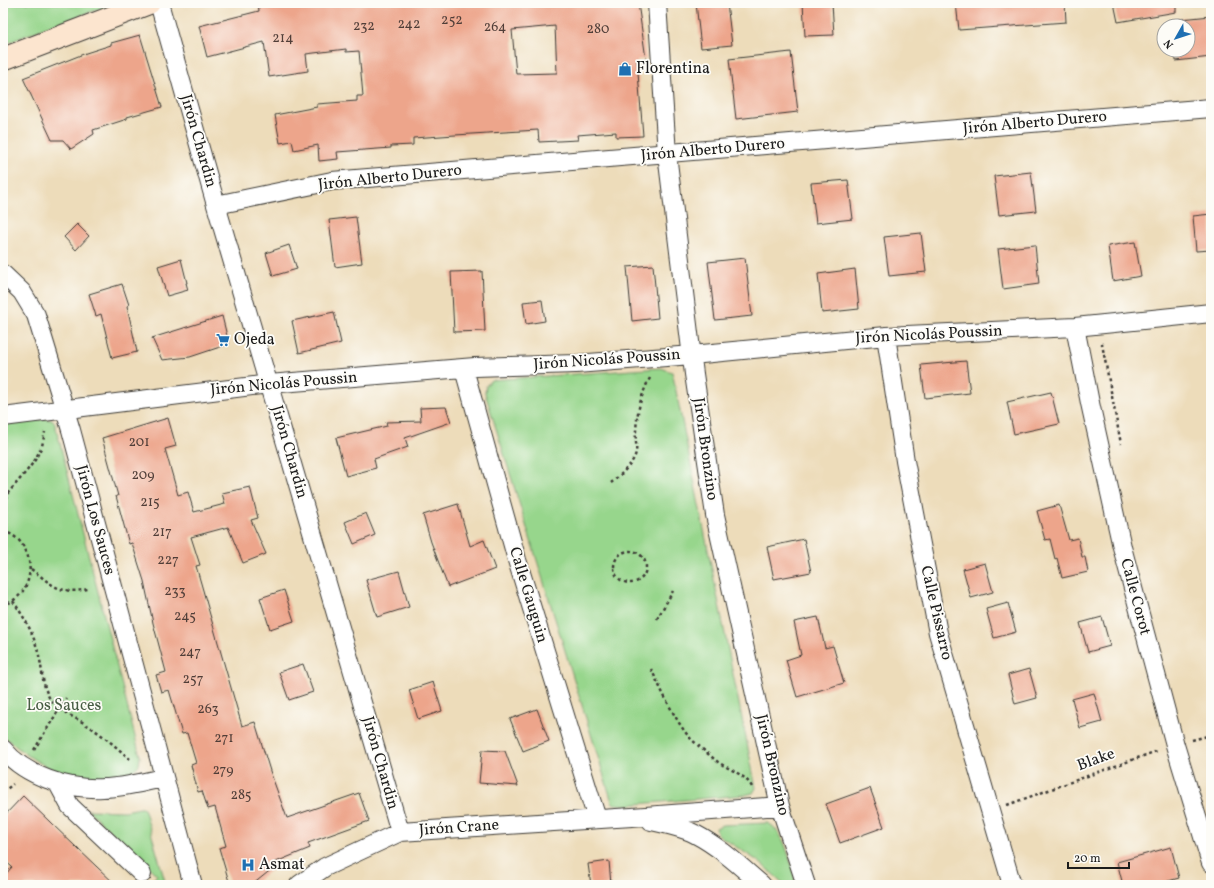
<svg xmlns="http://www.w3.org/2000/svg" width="1214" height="888" viewBox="0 0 1214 888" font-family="Vollkorn,serif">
<rect width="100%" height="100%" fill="#fdfcf7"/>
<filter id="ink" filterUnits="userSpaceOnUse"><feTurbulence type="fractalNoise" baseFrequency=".025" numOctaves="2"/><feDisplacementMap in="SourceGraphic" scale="8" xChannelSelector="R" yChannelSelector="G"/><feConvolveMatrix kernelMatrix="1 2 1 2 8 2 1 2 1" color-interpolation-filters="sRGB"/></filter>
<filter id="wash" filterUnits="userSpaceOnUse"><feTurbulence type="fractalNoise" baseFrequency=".012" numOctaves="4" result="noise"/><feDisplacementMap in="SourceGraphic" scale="16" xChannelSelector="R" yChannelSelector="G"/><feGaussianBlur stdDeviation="0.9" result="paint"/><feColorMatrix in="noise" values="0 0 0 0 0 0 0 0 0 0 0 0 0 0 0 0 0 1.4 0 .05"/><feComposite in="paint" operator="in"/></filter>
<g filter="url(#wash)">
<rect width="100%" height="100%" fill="#eddcba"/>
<!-- green -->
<path fill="#97d68c" stroke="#5a7954" d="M3 3H117L44 28 3 45Z
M661 368 672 372 673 376 756 788 753 793 745 795 625 805 614 804 612 802 485 393 486 386 491 380Z
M45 419 52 420 55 424 140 756 139 765C132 773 122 775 111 776 66 782 35 765 3 735V424Z
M140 808H143L145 811 166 885H148L157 875 88 810 125 811Z
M768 823C786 833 789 860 795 878L794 883 790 885 783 883 758 861 721 837 717 833 716 828 722 825Z"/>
<g id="blocks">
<!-- building -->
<path fill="#eda58b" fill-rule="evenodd" d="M276 3H638L646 59 637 60 643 136 616 137V132L577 135 578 140 539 142 538 130 455 135 413 138V145L391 146V148L337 152 338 159 319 161 318 145 294 150 292 141 280 143 275 115 317 107V104L357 101V96H363L359 51 346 52V49L306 54 308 71 269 77 264 42 207 57 199 26 259 11 258 5ZM555 26 557 73 516 74 512 30Z
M696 3H727L732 45 701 48Z
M803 3H832L834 35 805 36Z
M956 3H1065L1066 22 959 30Z
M1114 3H1176V12L1118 22Z
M1211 16V57L1176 61 1175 50H1188V26H1172L1171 20Z
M140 35 162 107 127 117V119L93 130 94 134 71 149 63 140H52L23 78 86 53 111 45V43Z
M791 52 798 112 736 119 729 59Z
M1031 172 1036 211 999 215 994 176Z
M848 180 853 219 816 223 811 183Z
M1211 214V250L1196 251 1193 216Z
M356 217 362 263 335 267 329 220Z
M77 224 89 236 76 250 64 237Z
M921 233 926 272 889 276 884 237Z
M1135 242 1141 276 1113 281 1108 246Z
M289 245 297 269 273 276 266 253Z
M1035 245 1039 284 1003 289 998 249Z
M745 258 752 316 715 320 708 262Z
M181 259 187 283H186L188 290 167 296 158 266Z
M653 265 658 318 632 321 627 267Z
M855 269 859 309 822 313 818 274Z
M482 271 485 331 454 332 451 272Z
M122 284 129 305 127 306 137 352 112 358 101 314 96 316 89 294Z
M542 300 545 321 526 324 523 302Z
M334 312 341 343 299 353 292 321Z
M222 316 229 344 190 357 162 360 152 338Z
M966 361 970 393 925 398 921 365Z
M1051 392 1059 424 1014 434 1007 402Z
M446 407 451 422 405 438 408 447 374 459 376 468 346 476 336 438 387 426 386 422 421 421 420 408Z
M168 418 176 446 165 449 178 495 188 492 194 512 225 504 222 493 250 487 258 518 251 520 266 554 243 563 228 527 191 537 200 565 196 566 242 726 255 722 270 771 287 818 359 793 369 821 308 843 310 848 271 864 273 868 252 885H230L219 848 226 846 215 807 208 809 202 791 198 792 191 765 196 763 187 733 182 734 169 690 161 692 156 675 166 672 153 623 144 581 132 543 129 544 116 496H118L102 438Z
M458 504 470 546 484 540 495 569 448 587 431 542 423 515Z
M1059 505 1069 540 1078 538 1082 557H1085L1088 572 1062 578 1057 558 1055 559 1050 539 1045 540 1037 511Z
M366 513 375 535 354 544 345 522Z
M804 539 811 572 774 579 767 547Z
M985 563 993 592 971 598 963 569Z
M399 571 409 607 377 617 366 580Z
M284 590 294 621 270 629 260 598Z
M1008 603 1016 632 994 638 986 609Z
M818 617 825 648 833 646 844 683 797 697 786 660 801 655 794 622Z
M1102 617 1110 646 1088 652 1080 623Z
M303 664 313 692 289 700 279 672Z
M1029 669 1037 698 1015 704 1008 675Z
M433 682 442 711 418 719 409 690Z
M1094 693 1102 722 1080 728 1072 699Z
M537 709 549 741 523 751 510 719Z
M482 750 505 751 518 786 479 783Z
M870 788 884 827 840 843 826 804Z
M23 796 77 848 116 885H3V877L12 867 3 859V817Z
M1171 847 1179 878 1154 885H1123L1117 862Z
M609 861 611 885H591L588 864Z"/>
</g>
</g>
<g filter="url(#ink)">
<use href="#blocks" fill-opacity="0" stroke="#3b3934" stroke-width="1"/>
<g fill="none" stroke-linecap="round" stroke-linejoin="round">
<!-- street casing -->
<g stroke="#3b3934" stroke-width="20">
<path id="street" d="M159 3 216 205 400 832
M657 3 667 154 694 374 715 515 780 806 806 885
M216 205 332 181 1211 108
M3 274 22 292 36 315 71 430 193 885
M1075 327 1090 403 1122 547 1175 745 1211 863
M886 336 905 461 938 633 1012 885
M464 369 517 560 597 819
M3 417 269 384 475 367 576 364 692 355 886 336 1075 327 1211 313
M3 749C25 776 68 790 103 788 123 788 143 782 163 778
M57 782 70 806 142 874
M651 821C666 824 681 827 695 834 720 847 741 867 762 885
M299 885 325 867 400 832 632 817 780 806"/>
</g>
<!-- secondary casing -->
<g stroke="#3b3934" stroke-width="24">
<path id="secondary" d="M3 59 149 3"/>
</g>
<!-- path -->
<path stroke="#3b3934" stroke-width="2.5" stroke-dasharray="3 3" stroke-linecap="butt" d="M1103 344H1102L1121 444
M611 483C619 476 634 464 636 452 637 446 635 438 636 431 637 412 641 394 650 378
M3 505 8 493 26 472 35 460 42 446 45 432
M3 531C38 541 39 595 3 605
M614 567a16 16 0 1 1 32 0a16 16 0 1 1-32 0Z
M31 569C53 585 58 595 88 589
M13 601C24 617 33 632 38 652 43 668 41 684 50 699 59 712 75 717 87 725 103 735 116 747 130 759
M657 619 673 591
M651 669C661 689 677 725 692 740 700 747 709 755 718 762 731 771 746 774 753 789
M1192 740 1211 735
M34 750 66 698
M3 792 13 784
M1007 805 1157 751"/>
<!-- street -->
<use href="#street" stroke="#fff" stroke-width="18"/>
<!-- secondary -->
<use href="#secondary" stroke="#fce5cf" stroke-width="22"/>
</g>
</g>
<!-- icons -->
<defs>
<g id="shop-bare" transform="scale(1.08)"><path d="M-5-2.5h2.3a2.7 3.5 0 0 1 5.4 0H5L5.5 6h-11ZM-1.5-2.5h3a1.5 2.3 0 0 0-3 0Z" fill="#1f6fb2" stroke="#fdfcf7" stroke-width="2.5" paint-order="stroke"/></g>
<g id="supermarket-bare" transform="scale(1.08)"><path d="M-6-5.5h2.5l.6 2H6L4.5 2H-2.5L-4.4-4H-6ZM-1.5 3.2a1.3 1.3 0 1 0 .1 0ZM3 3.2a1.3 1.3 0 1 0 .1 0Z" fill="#1f6fb2" stroke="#fdfcf7" stroke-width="2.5" paint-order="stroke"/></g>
<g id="hospital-bare" transform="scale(1.08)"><path d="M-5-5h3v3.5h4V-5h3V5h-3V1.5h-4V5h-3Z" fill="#1f6fb2" stroke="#fdfcf7" stroke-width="2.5" paint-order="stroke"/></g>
</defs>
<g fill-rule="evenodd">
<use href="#shop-bare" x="625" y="69"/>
<use href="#supermarket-bare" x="223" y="340"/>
<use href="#hospital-bare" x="248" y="865"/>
</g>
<g text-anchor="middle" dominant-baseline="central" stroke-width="3.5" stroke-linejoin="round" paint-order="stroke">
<!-- number labels -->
<g font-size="14" fill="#503e38">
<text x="452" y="20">252</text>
<text x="409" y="24">242</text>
<text x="364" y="26">232</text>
<text x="495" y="27">264</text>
<text x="598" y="29">280</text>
<text x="283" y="38">214</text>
<text x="139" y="442">201</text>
<text x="143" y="475">209</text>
<text x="150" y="502">215</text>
<text x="162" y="532">217</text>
<text x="168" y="560">227</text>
<text x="175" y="591">233</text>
<text x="185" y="616">245</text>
<text x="190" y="652">247</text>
<text x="193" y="679">257</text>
<text x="208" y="709">263</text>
<text x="224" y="738">271</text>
<text x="223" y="770">279</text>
<text x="241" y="795">285</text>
</g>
<!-- poi labels -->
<g font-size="16" fill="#1c1c1c" stroke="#fdfcf7" text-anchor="start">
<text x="636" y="69">Florentina</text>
<text x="234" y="340">Ojeda</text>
<text x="259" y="865">Asmat</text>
</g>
<!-- street labels -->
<g font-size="16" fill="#1c1c1c" stroke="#fdfcf7">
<text transform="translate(1035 123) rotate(-5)">Jirón Alberto Durero</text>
<text transform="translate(198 141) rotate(74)">Jirón Chardin</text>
<text transform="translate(713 150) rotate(-5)">Jirón Alberto Durero</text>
<text transform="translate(390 178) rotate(-6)">Jirón Alberto Durero</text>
<text transform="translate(929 335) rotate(-3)">Jirón Nicolás Poussin</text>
<text transform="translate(607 360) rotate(-4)">Jirón Nicolás Poussin</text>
<text transform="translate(284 384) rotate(-5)">Jirón Nicolás Poussin</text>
<text transform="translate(705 449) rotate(82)">Jirón Bronzino</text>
<text transform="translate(289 452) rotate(74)">Jirón Chardin</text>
<text transform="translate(95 520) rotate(75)">Jirón Los Sauces</text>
<text transform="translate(528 595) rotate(73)">Calle Gauguin</text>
<text transform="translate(1135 597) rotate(75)">Calle Corot</text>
<text transform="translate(936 613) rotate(77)">Calle Pissarro</text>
<text transform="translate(1096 760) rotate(-20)">Blake</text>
<text transform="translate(380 763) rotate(74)">Jirón Chardin</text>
<text transform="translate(772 765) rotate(77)">Jirón Bronzino</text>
<text transform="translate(459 828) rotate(-4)">Jirón Crane</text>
</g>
<!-- park labels -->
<g font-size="16" fill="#475d43" stroke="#fdfcf7">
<text x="64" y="706">Los Sauces</text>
</g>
</g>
<!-- margin -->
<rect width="1214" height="888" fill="none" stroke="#fdfcf7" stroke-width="16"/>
<!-- north arrow -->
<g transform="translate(1176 38) rotate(231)"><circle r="19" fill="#fdfcf7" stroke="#a3a29f"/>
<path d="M0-3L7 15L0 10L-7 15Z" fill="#1f6fb2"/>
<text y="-6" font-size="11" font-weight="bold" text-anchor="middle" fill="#1c1c1c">N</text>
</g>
<!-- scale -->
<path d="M1068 862v6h61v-6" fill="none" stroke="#1c1c1c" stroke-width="2"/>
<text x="1074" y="862" font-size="12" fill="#1c1c1c" stroke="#fdfcf7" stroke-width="3" paint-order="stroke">20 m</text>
</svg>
